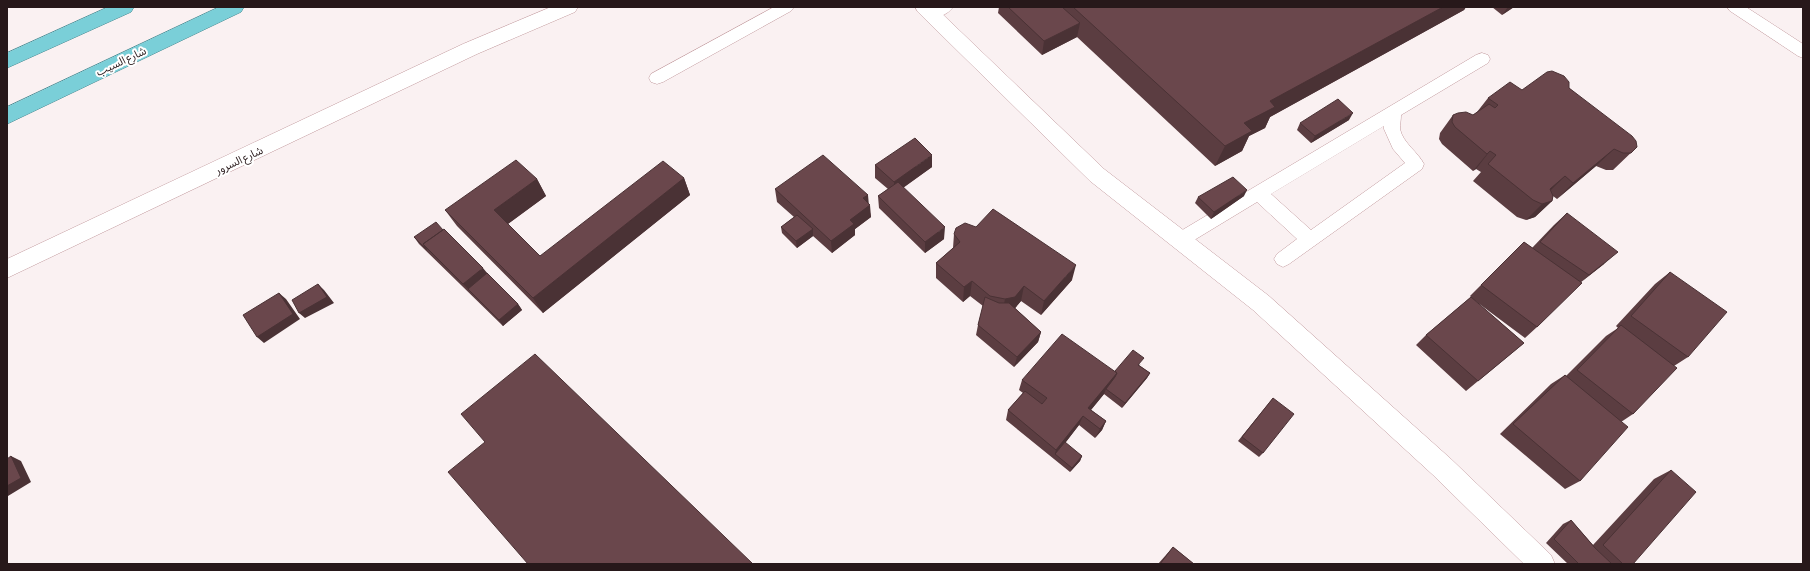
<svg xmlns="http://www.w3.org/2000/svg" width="1810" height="571" viewBox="0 0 1810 571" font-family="'Asap Condensed','Noto Sans Arabic',sans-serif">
<rect width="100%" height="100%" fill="#faf1f2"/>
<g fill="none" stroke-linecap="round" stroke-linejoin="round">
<!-- service casing -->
<g stroke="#c29a9e" stroke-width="1">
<path id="service" d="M774 7H794L791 11 663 82 657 84 651 82 649 78 651 74Z
M932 7H953C948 15 934 20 926 18L923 14 926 10Z
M1727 7H1746L1803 44V58L1798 56 1730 11Z
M1482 53 1488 55 1490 59 1488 63 1401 115C1401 119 1400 125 1400 129 1403 143 1418 152 1424 164L1422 169 1289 264 1283 267 1277 264 1274 259 1277 254 1297 239 1257 202 1186 245 1180 247 1174 245 1171 240 1174 235 1476 55ZM1384 126V129L1393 149 1405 163 1311 230 1271 194Z"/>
</g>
<!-- minor casing -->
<g stroke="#c29a9e" stroke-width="1">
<path id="minor" d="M915 7H935L1104 169 1269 296 1451 459 1551 555 1555 564H1524L1433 475 1253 310 1090 181 918 12Z"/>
</g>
<!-- tertiary casing -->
<g stroke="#c29a9e" stroke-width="1">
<path id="tertiary" d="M551 7H578L575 12 477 54 7 278V259L463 44Z"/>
</g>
<!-- trunk casing -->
<g stroke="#47878f" stroke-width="1">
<path id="trunk" d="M108 7H134L131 12 7 68V53Z
M219 7H244L241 12 7 124V107Z"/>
</g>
<!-- service -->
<use href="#service" fill="#fff" fill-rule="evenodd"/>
<!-- minor -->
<use href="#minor" fill="#fff" fill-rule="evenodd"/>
<!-- tertiary -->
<use href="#tertiary" fill="#fff" fill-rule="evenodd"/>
<!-- trunk -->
<use href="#trunk" fill="#7acfd8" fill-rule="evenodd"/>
</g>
<!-- wall -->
<path fill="#5b3d41" d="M999 7H1466L1464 10 1270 117 1265 128 1249 136 1242 151 1215 166 1077 37 1042 55 998 13Z
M1492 7H1514L1502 15Z
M1569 88 1637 147 1613 170H1606L1596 166 1557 199 1553 196 1552 201 1535 217 1526 220 1517 217 1473 181 1481 172 1476 169 1473 171 1442 144 1439 139 1440 133 1453 115H1473L1477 112 1488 98 1522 90Z
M1349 120 1311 143 1297 130 1300 123Z
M875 165 932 167 903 188 944 239 925 253 879 208 878 196 888 189 875 178Z
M684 178 690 195 543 313 457 226 445 210 537 179 546 196 508 224 540 256Z
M775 189 868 195V203L871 217 855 229V235L832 253 813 236 797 248 782 233 781 227 794 217 777 202Z
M1244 196 1211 219 1195 203 1198 197Z
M1567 213 1604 264 1581 282 1537 327 1525 338 1474 300 1524 343 1466 391 1416 345 1426 335 1471 297 1470 296 1524 242 1532 248 1554 225Z
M954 234 1072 280 1041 315 1021 301 1015 308 1041 332 1038 342 1014 367 976 335 978 325 983 306 970 296 963 302 936 278V263L953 248Z
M414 237 487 273 518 304 522 310 503 326 419 244Z
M1670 272 1688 357 1674 366 1633 414 1621 422 1580 481 1565 489 1500 434 1551 384 1565 375 1566 376 1606 336 1618 328 1616 326 1655 284Z
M1141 364 1139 365 1150 373 1147 378 1122 408 1104 394 1091 410 1106 421 1102 430 1095 438 1079 425 1065 443 1082 456 1080 461 1070 472 1006 420 1008 410 1023 393 1019 390 1022 380 1115 371Z
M1273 398 1263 453 1259 457 1238 441Z
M1671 470 1633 564H1568L1546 543 1563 524 1571 520 1593 545 1654 479Z
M1173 547 1194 564H1158Z"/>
<!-- shaded-wall -->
<path fill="#4a3235" d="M1443 7H1466L1464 10 1270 117 1265 128 1249 136 1242 151 1215 166 1225 146 1244 123 1270 101Z
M1508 7H1514L1502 15Z
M1080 23 1077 37 1042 55 1044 41Z
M1353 113 1349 120 1311 143 1315 136Z
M1614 149 1596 166 1557 199 1573 183Z
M1490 151 1476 169 1473 171 1487 154Z
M932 155V167L894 194V182Z
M1565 176 1549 192 1550 189Z
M684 178 690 195 543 313 533 298Z
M537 179 546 196 505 226 494 210Z
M1247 190 1244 196 1211 219 1214 212Z
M868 195 869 206 870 205 871 217 855 229V235L832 253 831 241 850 220 863 198Z
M1552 201 1535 217 1526 220 1542 204Z
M945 227 944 239 925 253V242Z
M813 229V236L797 248 796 241Z
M1618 252 1604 264 1576 286 1589 275Z
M1076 265 1072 280 1041 315 1044 301Z
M483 268 492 279 468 289 463 284Z
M972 281 970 296 963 302 964 287Z
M318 284 324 290 334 303 305 318 299 313Z
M1024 286 1021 301 1012 312 1002 314 1005 299Z
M279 293 286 299 300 319 264 343 257 337Z
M518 304 522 310 503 326 499 320Z
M1041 332 1038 342 1014 367 1017 357Z
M1117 373 1113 383 1106 389 1104 394 1085 417 1088 408Z
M1150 373 1147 378 1122 408 1125 403Z
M1083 416 1079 425 1056 455 1055 454 1056 450Z
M1106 421 1102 430 1095 438 1100 429Z
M11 456 21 461 31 482 8 496H7V486Z
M1082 456 1080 461 1070 472 1072 468Z"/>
<!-- building -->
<path fill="#6a474c" stroke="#4a3235" d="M1008 7H1062L1080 23 1044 41Z
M1073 7H1443L1270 101 1275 107 1244 123 1252 131 1225 146Z
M1552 71 1564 76 1569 82V88L1632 136 1636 141 1637 147 1631 153H1623L1614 149 1573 183 1565 176 1550 189 1553 196 1552 201 1542 204 1533 200 1488 164 1496 155 1490 151 1487 154 1455 127 1452 122 1453 115 1458 113 1466 112 1473 115 1489 104 1495 108 1498 105 1488 98 1510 82 1522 90 1547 72Z
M1338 99 1353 113 1315 136 1300 123Z
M915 138 932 155 894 182 875 165Z
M823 155 868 195 863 198 870 205 850 220 854 224 831 241 775 189Z
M516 160 537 179 494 210 540 256 663 161 684 178 533 298 445 210Z
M1233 177 1247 190 1214 212 1198 197Z
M898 182 945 227 925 242 878 196Z
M993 209 1076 265 1044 301 1024 286 1015 297 1005 299 990 296 972 281 964 287 936 263 960 242 954 234 956 228 965 223 976 227Z
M1567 213 1618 252 1589 275 1540 242Z
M797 215 813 229 796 241 781 227Z
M436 222 443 230 423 244 427 250 414 237Z
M444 229 483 268 463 284 423 244Z
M1524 242 1582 283 1537 327 1481 285Z
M1670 272 1727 312 1688 357 1631 316Z
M487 273 518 304 499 320 468 289Z
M318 284 327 297 299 313 292 300Z
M279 293 293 314 257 337 243 315Z
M985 297 999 303H1009L1041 332 1017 357 978 325Z
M1471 297 1524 343 1478 381 1426 335Z
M1621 325 1677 368 1633 414 1577 370Z
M1062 334 1117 373 1088 408 1106 421 1100 429 1083 416 1056 450 1008 410 1025 391 1042 404 1047 398 1022 380Z
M1133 350 1144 358 1138 365 1150 373 1125 403 1106 389 1115 377 1117 373 1115 371Z
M535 354 753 564H528L448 472 485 442 461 414Z
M1565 375 1628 427 1580 481 1513 424Z
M1273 398 1294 414 1263 453 1242 437Z
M1065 442 1082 456 1072 468 1055 454Z
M11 456 21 478 7 486V459Z
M1671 470 1696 492 1633 564H1623L1603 545Z
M1571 520 1595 548 1612 564H1579L1554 539Z
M1173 547 1194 564H1160Z"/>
<g text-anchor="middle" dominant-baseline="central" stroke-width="4" stroke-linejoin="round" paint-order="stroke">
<!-- street labels -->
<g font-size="11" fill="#27181a" stroke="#fff">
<text transform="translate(121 61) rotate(-25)">شارع السيب</text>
<text transform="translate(239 160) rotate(-25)">شارع السرور</text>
</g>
</g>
<!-- border -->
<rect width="1810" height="571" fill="none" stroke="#27181a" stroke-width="16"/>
</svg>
